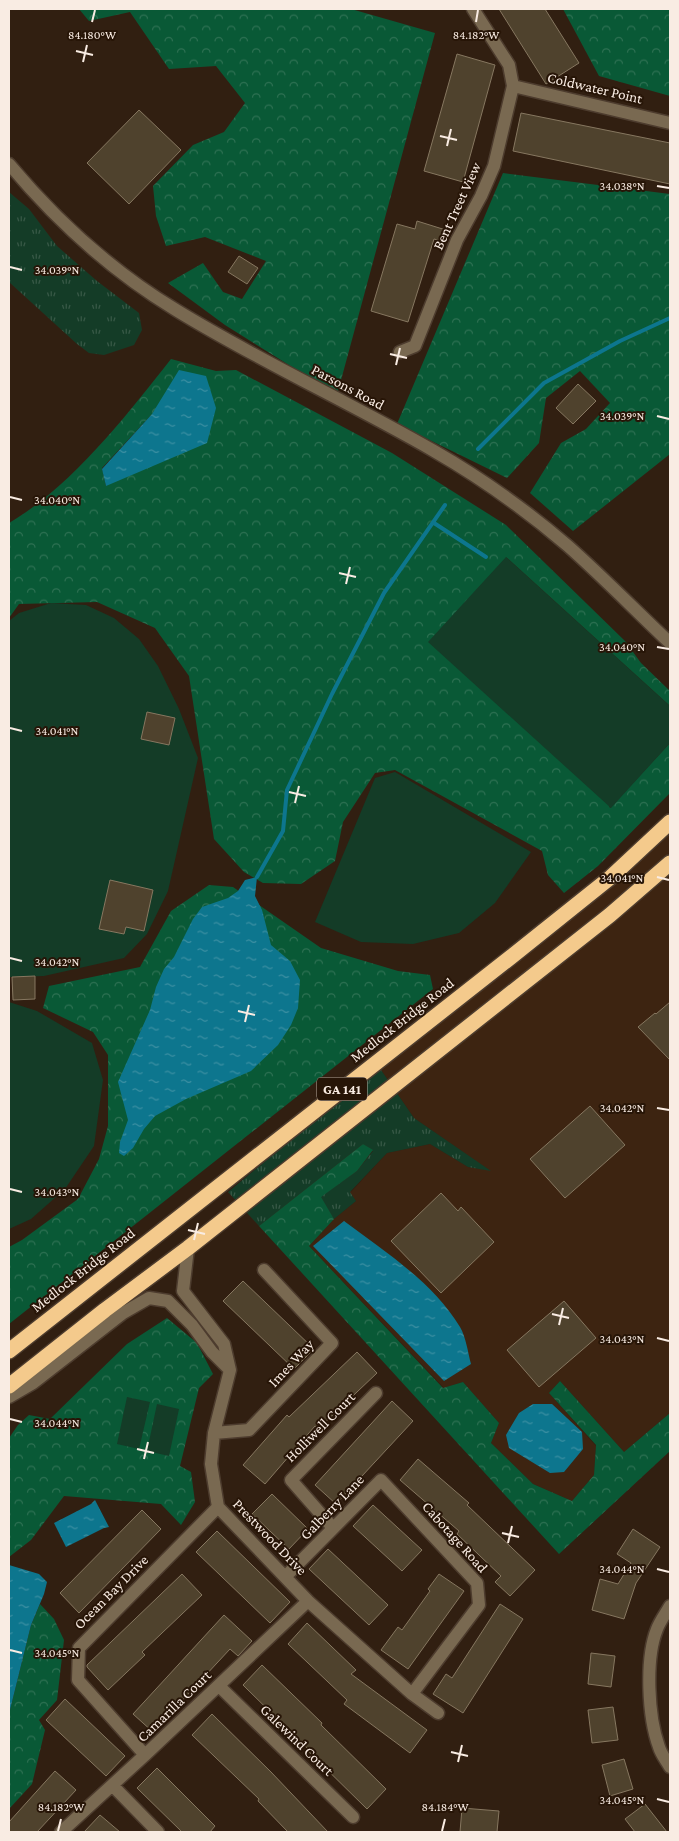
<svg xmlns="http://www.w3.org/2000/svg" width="679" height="1841" viewBox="0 0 679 1841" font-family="'Crimson Pro',serif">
<defs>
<pattern id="grass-tufts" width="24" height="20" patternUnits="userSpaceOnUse" patternTransform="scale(1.25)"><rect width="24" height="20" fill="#143c27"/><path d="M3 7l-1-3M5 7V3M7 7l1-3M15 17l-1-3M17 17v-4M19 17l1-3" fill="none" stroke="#375846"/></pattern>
<pattern id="forest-crowns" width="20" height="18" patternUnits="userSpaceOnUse" patternTransform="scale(1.25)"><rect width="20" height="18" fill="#095936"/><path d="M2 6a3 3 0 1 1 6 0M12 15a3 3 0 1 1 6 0" fill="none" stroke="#2e7153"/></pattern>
<pattern id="water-ripples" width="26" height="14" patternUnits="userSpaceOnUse" patternTransform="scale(1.25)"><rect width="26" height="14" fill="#0d768e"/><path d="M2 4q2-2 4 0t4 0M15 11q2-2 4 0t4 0" fill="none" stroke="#3d90a3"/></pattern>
</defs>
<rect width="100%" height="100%" fill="#311f11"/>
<!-- built -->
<path fill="#3d2411" d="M670 820V1413L624 1452 560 1381 549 1393 596 1446 594 1475 572 1501 533 1484 491 1443 499 1423 463 1382 444 1388 309 1246 334 1219 356 1201 350 1193 387 1153 430 1144 468 1167 489 1170 414 1118 379 1067Z"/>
<!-- grass -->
<path fill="url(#grass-tufts)" d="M9 192 29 209 57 246 97 281 139 313 142 330 134 345 104 355 89 353 77 344 9 282Z
M379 1067 414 1118 491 1171 468 1167 430 1144 387 1153 350 1192 356 1201 334 1219 320 1197 357 1171 373 1151 363 1144 259 1226 228 1192Z"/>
<!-- forest -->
<path fill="url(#forest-crowns)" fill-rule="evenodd" d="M79 9H351L435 33 337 395 225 325 168 283 203 263 223 292 242 299 266 261 205 237 166 246 156 216 153 186 193 145 224 132 245 103 216 66 169 69 130 12 89 21Z
M563 9H670V96L599 76Z
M503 173 670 194V454L573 531 530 493 561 443 586 429 610 403 580 371 546 398 539 443 507 478 397 424Z
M171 359 216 371 236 370 392 453 506 525 625 641 641 663 670 691V706L506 557 610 808 670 743V793L598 866 564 893 548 875 542 851 395 770 375 773 343 822 335 861 301 884 263 883 244 872 214 839 189 676 155 628 97 602 19 604 9 618V523C72 486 126 416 171 359ZM152 414 106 486 102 468Z
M209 885 233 887 321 948 398 971 430 975 433 989 9 1324V1247L22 1240 78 1199 99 1159 108 1126V1055L93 1032 43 1008 49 986 140 967 171 911Z
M363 1144 373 1150 357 1171 321 1197 334 1219 309 1246 443 1388 463 1382 499 1423 491 1443 533 1484 572 1501 594 1475 596 1445 549 1393 560 1381 624 1452 670 1413V1451L559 1554 259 1226Z
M167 1318 197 1343 213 1374 199 1388 180 1466 191 1472 195 1502 181 1525 161 1504 64 1496 31 1540 9 1557V1438L18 1425 29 1415 50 1419 127 1344Z
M40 1604 54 1619 64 1640 57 1700 39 1720 45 1730 32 1784 9 1809V1714L31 1625Z"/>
<!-- garden -->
<path fill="#143c27" d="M506 557 670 706V743L611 808 428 642Z
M51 603 86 605 114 618 139 639 158 666 179 709 198 758 168 891 147 934 124 958 44 976 9 977V621L19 613Z
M395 772 531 852 495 903 459 933 413 944 361 942 315 922 375 778Z
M9 1002 37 1011 92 1043 103 1080 94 1146 65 1189 31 1219 9 1229Z
M127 1397 150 1402 139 1449 117 1444Z
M157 1404 179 1409 169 1456 147 1451Z"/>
<!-- water -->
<path fill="url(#water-ripples)" d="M179 370 206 376 216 408 207 443 106 486 102 469 152 414Z
M257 877 255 896 262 910 271 945 290 961 300 980 298 1008 291 1025 278 1045 251 1071 186 1099 155 1116 144 1129 133 1148 124 1156 119 1153 120 1142 128 1120 118 1082 150 1010 156 987 164 969 174 957 193 919 202 907 228 898 238 891 245 880Z
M344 1221C385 1252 433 1282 460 1327 466 1337 468 1353 471 1364L444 1381 313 1246Z
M533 1404H552L582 1432 583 1449 564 1472 550 1473 509 1448 506 1435 519 1413Z
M95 1500 109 1527 104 1528 66 1547 54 1523 91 1504Z
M9 1565 39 1574 47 1582 44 1594 31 1625 9 1714Z"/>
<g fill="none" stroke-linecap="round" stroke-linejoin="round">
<!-- stream -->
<path stroke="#0d768e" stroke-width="4" d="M478 449 544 383 620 341 670 318
M434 523 486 557
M257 877 283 831 287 790 332 694 384 593 445 505"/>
</g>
<!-- building -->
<path fill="#4f422d" stroke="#867760" d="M499 9H545L579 63 546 84Z
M457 54 495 65 463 182 424 171Z
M139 110 181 150 129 204 87 163Z
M521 113 670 143V184L513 151Z
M417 221 449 231 445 242 434 239 408 322 371 311 397 224 415 229Z
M239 256 258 268 247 284 228 272Z
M578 384 596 401 573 424 556 408Z
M147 712 175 718 169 745 141 739Z
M110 880 153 890 144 931 126 927 124 934 99 929Z
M35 976V999L13 1000 12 977Z
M670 1002V1060L638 1027 655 1013 656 1014Z
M590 1106 625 1145 565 1198 530 1159Z
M441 1193 458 1211 461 1207 494 1242 441 1293 391 1241Z
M243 1281 314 1349 294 1369 223 1301Z
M564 1301 596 1338 539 1387 507 1350Z
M357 1352 377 1373 318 1429 315 1426 265 1484 243 1465 287 1415 289 1417Z
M392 1401 413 1421 336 1504 315 1485Z
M418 1459 469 1503 467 1505 535 1570 510 1596 495 1582 501 1576 457 1534 459 1531 400 1480Z
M272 1494 308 1529 289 1549 252 1514Z
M373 1505 422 1550 402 1571 353 1526Z
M142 1510 161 1529 79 1613 60 1593Z
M633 1529 660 1547 636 1583 624 1619 592 1610 600 1579 618 1584 631 1563 617 1554Z
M217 1531 290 1602 270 1623 196 1552Z
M328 1549 388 1605 369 1625 309 1569Z
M182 1574 202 1595 142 1652 145 1655 108 1690 87 1667V1665Z
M439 1574 464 1591 408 1669 381 1650 398 1627 402 1630 430 1591 428 1589Z
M500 1604 523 1619 463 1713 433 1694 446 1674 452 1678Z
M224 1615 252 1641 238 1656 230 1649 153 1732 133 1714Z
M307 1623 356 1670 351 1674 427 1730 410 1753 344 1704 347 1700 288 1644Z
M591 1653 615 1656 611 1687 588 1684Z
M262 1665 322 1723 321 1725 386 1789 367 1809 308 1751 309 1750 243 1685Z
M65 1699 125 1756 106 1776 46 1720Z
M613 1707 618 1740 592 1743 588 1710Z
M212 1714 271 1772 328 1832H288L258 1801 259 1799 192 1735Z
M624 1759 633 1789 610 1796 602 1765Z
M157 1768 215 1826 210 1832H182L137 1788Z
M55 1771 76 1790 37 1832H9V1822Z
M645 1804 667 1832H635L625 1819Z
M462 1808 499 1811 497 1832H460Z
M100 1815 120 1832H84Z"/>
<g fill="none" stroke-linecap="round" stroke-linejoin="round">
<!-- street casing -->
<g stroke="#4d3c2e" stroke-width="15">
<path id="street" d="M513 86 670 123
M9 164C56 220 113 272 176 310 259 361 349 402 434 451 481 478 526 510 568 546 603 577 636 611 670 643
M400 352 415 346 457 240 481 196 494 166 513 86 509 65 473 9
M188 1248 183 1291 224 1344 230 1370 214 1433 211 1464 218 1507 308 1601 412 1694 438 1713
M9 1397 33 1383 123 1313 149 1298 168 1301 192 1325 212 1352 230 1370
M214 1433 249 1430 332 1343 264 1270
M333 1528 291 1480 376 1393
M285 1577 381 1480 477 1583 479 1605 412 1694
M670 1606C666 1613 660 1621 657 1629 645 1659 648 1717 659 1747 661 1754 666 1760 670 1767
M219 1686 353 1817
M145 1755 78 1680 79 1648 218 1507
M113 1786 158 1832
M61 1832 145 1755 308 1601"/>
</g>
<!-- highway casing -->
<g stroke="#4d3c2e" stroke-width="18">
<path id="highway" d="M9 1351 511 957 611 877 670 822
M9 1386 105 1310 188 1248 610 915 670 863"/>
</g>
<!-- street -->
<use href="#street" stroke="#796951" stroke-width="12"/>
<!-- highway -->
<use href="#highway" stroke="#f4ca8c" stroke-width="15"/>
</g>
<!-- ticks -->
<path fill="none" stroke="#f9ece3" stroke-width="2" d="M92 22 95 10M476 22 478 10M76 51 93 55M83 62 87 45M440 136 457 140M447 146 451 129M657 186 669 188M10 267 22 270M390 354 407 358M396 365 400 348M657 416 669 419M10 497 22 500M339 573 356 577M346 584 350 567M657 647 669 649M10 728 22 731M289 792 306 796M295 803 299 786M657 877 669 880M10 958 22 961M238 1011 255 1015M245 1022 249 1005M657 1108 669 1110M10 1189 22 1192M188 1230 205 1234M194 1240 198 1223M552 1314 569 1318M559 1325 563 1308M657 1338 669 1341M10 1419 22 1422M137 1449 154 1453M144 1459 148 1442M502 1533 519 1537M508 1543 512 1526M657 1569 669 1572M10 1650 22 1653M451 1752 468 1756M458 1762 462 1745M657 1799 669 1802M58 1831 61 1819M442 1831 445 1819"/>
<g text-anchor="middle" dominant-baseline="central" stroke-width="4" stroke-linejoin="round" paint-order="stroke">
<!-- shield labels -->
<rect fill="#271507" stroke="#baaca1" stroke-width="1" x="317" y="1077.5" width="50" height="23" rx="4"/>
<g font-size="14" font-weight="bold" fill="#f9ece3">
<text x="342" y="1089">GA 141</text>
</g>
<!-- street labels -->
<g font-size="15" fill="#f9ece3" stroke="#271507">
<text transform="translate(595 88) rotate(13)">Coldwater Point</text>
<text transform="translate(457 206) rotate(-65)">Bent Treet View</text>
<text transform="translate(348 387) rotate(28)">Parsons Road</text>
<text transform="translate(402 1020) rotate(-38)">Medlock Bridge Road</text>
<text transform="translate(83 1270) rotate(-38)">Medlock Bridge Road</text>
<text transform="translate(291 1363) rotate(-47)">Imes Way</text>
<text transform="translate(320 1427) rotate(-45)">Holliwell Court</text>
<text transform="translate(332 1507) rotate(-46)">Galberry Lane</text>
<text transform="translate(270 1537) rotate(46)">Prestwood Drive</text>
<text transform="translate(455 1537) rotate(48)">Cabotage Road</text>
<text transform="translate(111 1592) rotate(-45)">Ocean Bay Drive</text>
<text transform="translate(174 1706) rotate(-44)">Camarilla Court</text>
<text transform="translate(297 1740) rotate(44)">Galewind Court</text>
</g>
</g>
<g font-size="12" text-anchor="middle" fill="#f9ece3" stroke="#271507" stroke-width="4" stroke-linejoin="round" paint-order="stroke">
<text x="92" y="39">84.180°W</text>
<text x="476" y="39">84.182°W</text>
<text x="622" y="190">34.038°N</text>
<text x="57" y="274">34.039°N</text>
<text x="622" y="420">34.039°N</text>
<text x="57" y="504">34.040°N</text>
<text x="622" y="651">34.040°N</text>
<text x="57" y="735">34.041°N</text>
<text x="622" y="882">34.041°N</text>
<text x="57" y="966">34.042°N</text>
<text x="622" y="1112">34.042°N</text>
<text x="57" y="1196">34.043°N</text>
<text x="622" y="1343">34.043°N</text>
<text x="57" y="1427">34.044°N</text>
<text x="622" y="1573">34.044°N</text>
<text x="57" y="1657">34.045°N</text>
<text x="622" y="1804">34.045°N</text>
<text x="61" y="1811">84.182°W</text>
<text x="445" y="1811">84.184°W</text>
</g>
<!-- border -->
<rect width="679" height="1841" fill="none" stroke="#f9ece3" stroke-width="20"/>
</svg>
